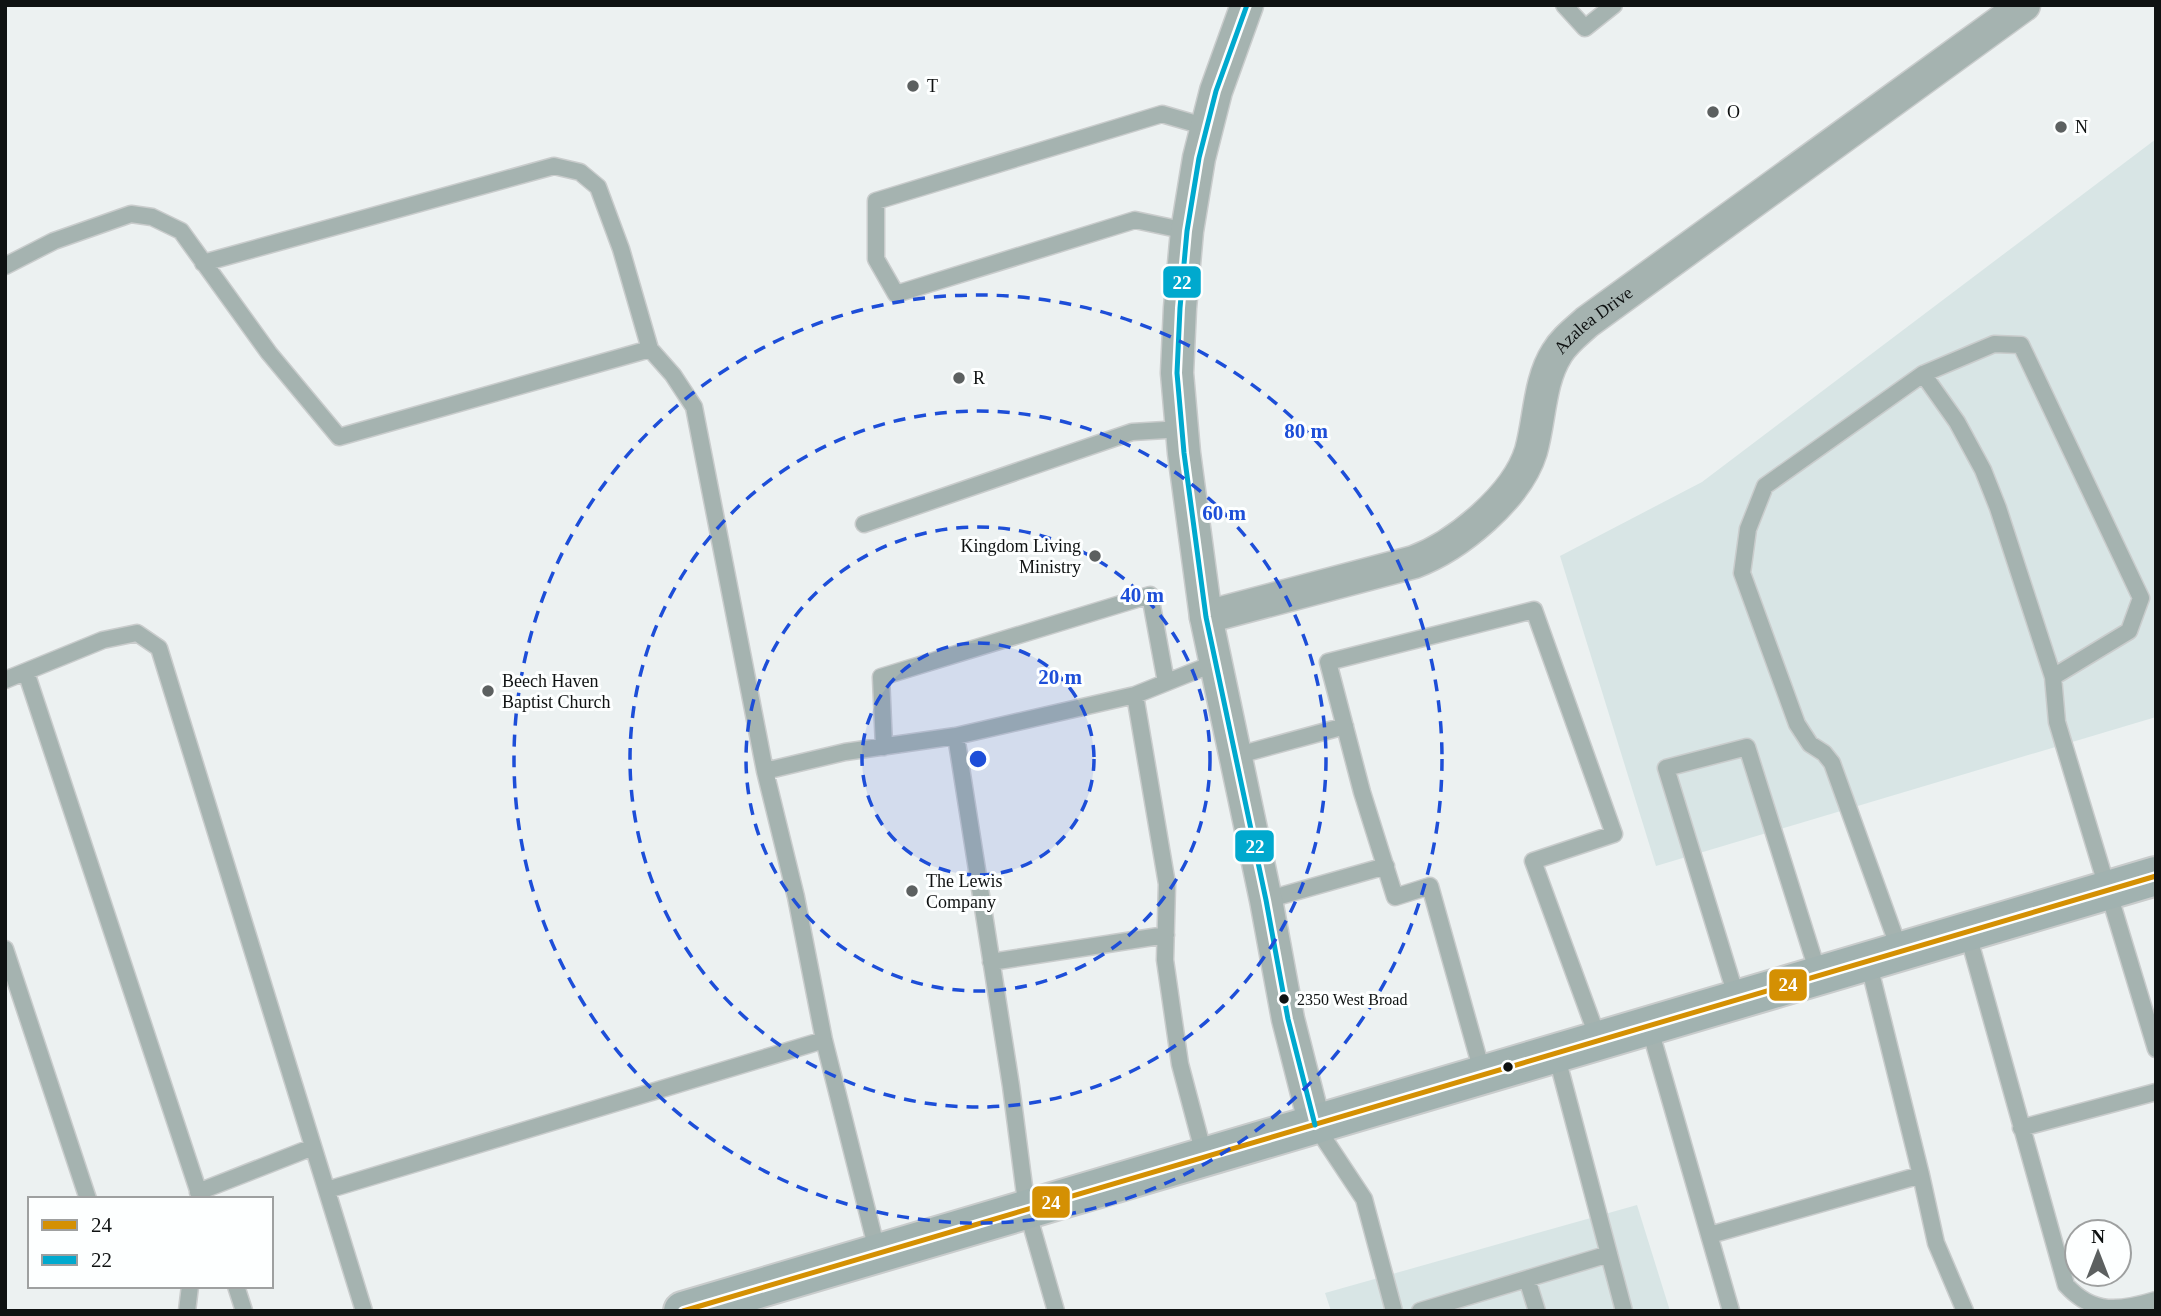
<svg xmlns="http://www.w3.org/2000/svg" width="2161" height="1316" viewBox="0 0 2161 1316" font-family="'Times New Roman',serif">
<rect width="100%" height="100%" fill="#ecf1f1"/>
<!-- built -->
<path fill="#d8e5e5" d="M2156 139V717L1656 866 1560 556 1702 482Z
M1637 1205 1670 1311H1331L1325 1293Z"/>
<g fill="none" stroke-linecap="round" stroke-linejoin="round">
<!-- lane casing -->
<g stroke="#c9cccc" stroke-width="19">
<path id="lane" d="M1564 5 1585 28 1614 5
M1187 231 1135 220 896 294 876 259V201L1162 114 1207 127
M203 263 554 166 580 172 598 187 621 249 650 349 673 375 694 407 765 771 796 897 824 1040 878 1254
M5 266 54 241 131 214 152 217 181 231 269 353 339 437 650 349
M1923 374 1957 422 1983 470 1998 508 2053 677 2057 722 2156 1049
M864 524 1132 432 1182 429
M26 672 201 1199
M5 680 103 640 137 633 159 648 364 1311
M1135 695 1167 884 1165 960 1180 1064 1205 1158
M956 736 1011 1086 1027 1210 1056 1311
M884 747 881 677 1150 595 1166 682
M1235 756 1345 726
M765 771 845 752 956 736 1135 695 1215 663
M1266 900 1386 866
M1967 931 2066 1285C2093 1315 2120 1311 2156 1300
M5 949 88 1199
M1900 951 1832 763 1824 753 1810 744 1797 724 1742 573 1748 529 1765 486 1923 374 1994 344 2021 345 2141 598 2129 631 2053 677
M991 962 1166 935
M1737 999 1666 768 1747 747 1819 976
M1649 1026 1731 1311
M1556 1054 1624 1311
M1483 1075 1430 886 1395 897 1362 792 1328 662 1534 610 1614 834 1533 861 1599 1041
M1315 1125 1364 1199 1394 1311
M2021 1128 2156 1092
M1921 1175 1936 1243 1965 1311
M327 1190 824 1040
M198 1192 313 1147
M1710 1235 1921 1175 1868 961
M1527 1279 1537 1311
M236 1286 244 1311
M187 1311 190 1286
M1420 1311 1609 1254"/>
</g>
<!-- street casing -->
<g stroke="#c9cccc" stroke-width="35">
<g id="street">
<path d="M1247 5 1216 91 1199 158 1187 231 1180 308 1177 373 1184 453 1206 617 1266 900 1288 1019 1315 1125"/>
<path id="s1" d="M1206 617 1414 562C1457 546 1517 497 1531 451 1540 419 1539 381 1557 353 1564 341 1576 332 1587 322L2024 5"/>
</g>
</g>
<!-- primary casing -->
<g stroke="#c9cccc" stroke-width="42">
<path id="primary" d="M683 1311 2156 876"/>
</g>
<!-- lane -->
<use href="#lane" stroke="#a5b3b0" stroke-width="16"/>
<!-- street -->
<use href="#street" stroke="#a5b3b0" stroke-width="32"/>
<!-- primary -->
<use href="#primary" stroke="#a1b2b0" stroke-width="38"/>
<!-- bus-1 casing -->
<g stroke="#fdffff" stroke-width="10">
<path id="bus-1" d="M683 1311 2156 876"/>
</g>
<!-- bus-2 casing -->
<g stroke="#fdffff" stroke-width="10">
<path id="bus-2" d="M1247 5 1216 91 1199 158 1187 231 1180 308 1177 373 1184 453 1206 617 1266 900 1288 1019 1315 1125"/>
</g>
<!-- bus-1 -->
<use href="#bus-1" stroke="#d49003" stroke-width="5"/>
<!-- bus-2 -->
<use href="#bus-2" stroke="#00a9ce" stroke-width="5"/>
</g>
<!-- distance rings -->
<circle cx="978" cy="759" r="116" fill="#1d4ed8" fill-opacity=".12"/>
<g fill="none" stroke="#1d4ed8" stroke-width="3.5" stroke-dasharray="12 9">
<circle cx="978" cy="759" r="116"/>
<circle cx="978" cy="759" r="232"/>
<circle cx="978" cy="759" r="348"/>
<circle cx="978" cy="759" r="464"/>
</g>
<!-- markers -->
<g fill="#5c6060" stroke="#fdffff" stroke-width="2.5">
<circle cx="913" cy="86" r="7"/>
<circle cx="1713" cy="112" r="7"/>
<circle cx="2061" cy="127" r="7"/>
<circle cx="959" cy="378" r="7"/>
<circle cx="1095" cy="556" r="7"/>
<circle cx="488" cy="691" r="7"/>
<circle cx="912" cy="891" r="7"/>
</g>
<g fill="#0f1212" stroke="#fdffff" stroke-width="2.5">
<circle cx="1284" cy="999" r="6"/>
<circle cx="1508" cy="1067" r="6"/>
</g>
<g text-anchor="middle" dominant-baseline="central" stroke-width="6" stroke-linejoin="round" paint-order="stroke">
<!-- bus labels -->
<g font-size="16" fill="#0f1212" stroke="#fdffff" text-anchor="start">
<text x="1297" y="999">2350 West Broad</text>
</g>
<!-- poi labels -->
<g font-size="18" fill="#0f1212" stroke="#fdffff" text-anchor="start">
<text x="927" y="86">T</text>
<text x="1727" y="112">O</text>
<text x="2075" y="127">N</text>
<text x="973" y="378">R</text>
<text x="1081" y="546" text-anchor="end">Kingdom Living<tspan x="1081" dy="21">Ministry</tspan></text>
<text x="502" y="681">Beech Haven<tspan x="502" dy="21">Baptist Church</tspan></text>
<text x="926" y="881">The Lewis<tspan x="926" dy="21">Company</tspan></text>
</g>
<!-- street labels -->
<g font-size="18" fill="#0f1212" stroke="#fdffff">
<text stroke="none"><textPath href="#s1" startOffset="532">Azalea Drive</textPath></text>
</g>
</g>
<circle cx="978" cy="759" r="10" fill="#1d4ed8" stroke="#fdffff" stroke-width="3.5"/>
<g font-size="21" text-anchor="middle" font-weight="bold" fill="#1d4ed8" stroke="#fdffff" stroke-width="6" stroke-linejoin="round" paint-order="stroke">
<text x="1306" y="438">80 m</text>
<text x="1224" y="520">60 m</text>
<text x="1142" y="602">40 m</text>
<text x="1060" y="684">20 m</text>
</g>
<g stroke="#fdffff" stroke-width="2.5">
<rect x="1162" y="265" width="40" height="34" rx="7" fill="#00a9ce"/>
<rect x="1234" y="829" width="41" height="34" rx="7" fill="#00a9ce"/>
<rect x="1768" y="968" width="40" height="34" rx="7" fill="#d49003"/>
<rect x="1031" y="1185" width="40" height="34" rx="7" fill="#d49003"/>
</g>
<g font-size="19" text-anchor="middle" font-weight="bold" fill="#fff">
<text x="1182" y="289">22</text>
<text x="1255" y="853">22</text>
<text x="1788" y="991">24</text>
<text x="1051" y="1209">24</text>
</g>
<!-- border -->
<rect width="2161" height="1316" fill="none" stroke="#0f1212" stroke-width="14"/>
<!-- legend -->
<rect x="28" y="1197" width="245" height="91" fill="#fdffff" stroke="#9ea0a0" stroke-width="2"/>
<rect x="42" y="1220" width="35" height="10" fill="#d49003" stroke="#9ea0a0" stroke-width="2"/>
<text x="91" y="1232" font-size="21" fill="#0f1212">24</text>
<rect x="42" y="1255" width="35" height="10" fill="#00a9ce" stroke="#9ea0a0" stroke-width="2"/>
<text x="91" y="1267" font-size="21" fill="#0f1212">22</text>
<!-- north arrow -->
<g transform="translate(2098 1253)"><circle r="33" fill="#fdffff" stroke="#9ea0a0" stroke-width="2"/>
<path d="M0-5L12 26L0 18L-12 26Z" fill="#5c6060"/>
<text y="-10" font-size="19" font-weight="bold" text-anchor="middle" fill="#0f1212">N</text>
</g>
</svg>
